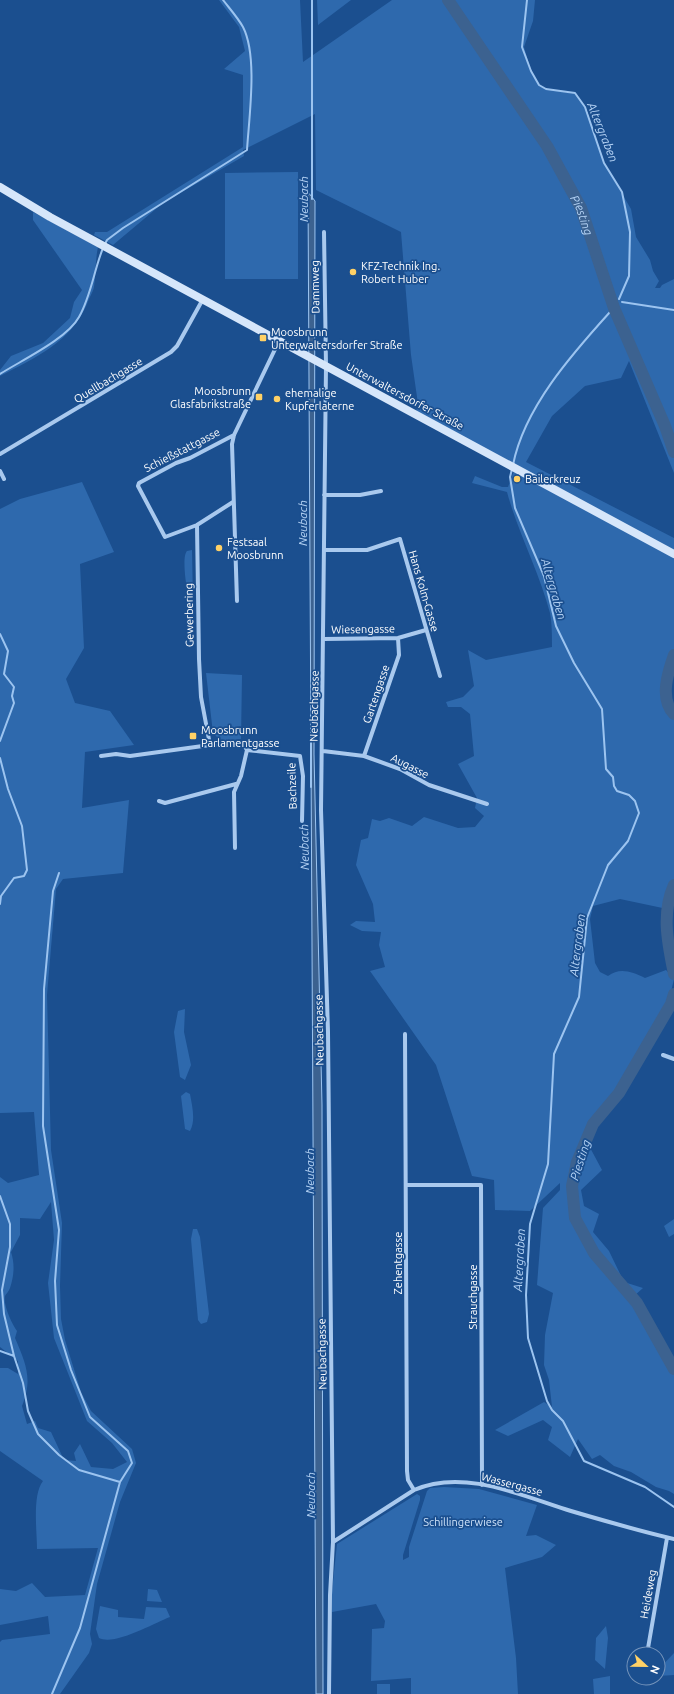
<svg xmlns="http://www.w3.org/2000/svg" width="674" height="1694" viewBox="0 0 674 1694" font-family="Ubuntu,sans-serif">
<rect width="100%" height="100%" fill="#1b4f8f"/>
<!-- green -->
<path fill="#2e69ad" fill-rule="evenodd" d="M219 0H300L303 62 392 0H535L533 21 524 47 531 71 539 85 546 89 575 94 585 107 604 163 631 209 636 237 650 260 653 271 659 281 655 288H660L662 285 674 279V473L629 361 621 378 585 386 552 416 526 462 674 538V662L670 664 667 679 674 707V898L672 910 620 899 593 906 590 919 595 963 600 972 608 976C620 967 632 972 645 978L666 970 674 979 670 996 644 1046 587 1142 602 1170 581 1190 584 1206 599 1214 593 1232 609 1251 624 1282 643 1288 634 1296 639 1304 635 1306 666 1360 668 1359 674 1373V1494L669 1491 656 1487 631 1472 614 1466 600 1455 592 1459 578 1439 570 1457 548 1440 552 1427 543 1420 508 1436 495 1430 544 1402 552 1407 549 1380 544 1365 545 1335 553 1293 537 1285 543 1208 560 1190V1183L530 1211 495 1210 494 1180 472 1176 436 1065 370 971 385 967 379 945 381 932 362 931 350 925 356 921 375 922 373 904 356 865 361 840 368 838 372 819 380 821 389 818 412 826 424 817 458 828 475 827 484 816 475 808 477 798 458 764 474 756 470 714 461 707H448L446 702 463 697 474 686 468 650 486 660 552 647C552 636 552 623 550 613 539 571 518 533 507 492L472 483 475 476 502 487H508L516 465 416 412 418 404 411 355 401 232 316 190 315 114 243 150 244 156 163 203 113 245 94 235 95 232H107L243 147V75L224 69 245 51 239 27Z
M317 0H351L318 25Z
M298 172V279H225V173Z
M33 212 98 247C95 261 96 274 94 287 93 292 89 298 87 304 71 342 35 358 0 376V370L11 356 43 343 70 318 74 302 82 290 33 220Z
M82 482 114 552 80 564 84 648 66 679 75 703 110 711 134 745 85 752 82 808 129 800 123 873 63 879 56 889 47 995 51 1150 62 1223 60 1286 61 1319 65 1340 81 1392 91 1411 132 1449 136 1463 120 1502 97 1584 90 1634 92 1644 89 1653 60 1694H0V1642L2 1640 50 1634 48 1616 0 1625V1589L16 1591 32 1583 45 1597 85 1595 98 1548 37 1549C37 1531 32 1495 43 1481L0 1451V1368H8L18 1374V1361L0 1347V1177L8 1183 39 1175 34 1112 0 1113V509L20 499ZM51 1202 54 1240 48 1283 54 1338 87 1421 112 1443 127 1462 113 1469 91 1467 80 1444 74 1453 76 1461 64 1460 51 1432 38 1428 35 1421 27 1424 22 1406C33 1379 26 1364 15 1338L17 1331C12 1324 3 1305 5 1296 6 1294 9 1291 10 1288 14 1276 15 1264 11 1252L20 1235V1218L40 1219Z
M192 550 193 602 191 604C187 595 181 557 187 551Z
M206 673 242 675 241 739 221 741 213 733Z
M185 1009 184 1032 191 1065 185 1080 180 1077 174 1032 178 1011Z
M186 1092 190 1094C192 1106 196 1120 190 1131L185 1129 181 1096Z
M674 1219V1234L669 1237 664 1226Z
M193 1229H197L200 1237 209 1314 207 1322 201 1324 198 1320 191 1239Z
M444 1487 479 1489 537 1505 526 1536 536 1535 556 1545 542 1557 505 1568 516 1658 518 1694H411V1678L371 1681 372 1629 384 1628 385 1621 376 1604 332 1612V1591L337 1544 417 1494 420 1496V1500L403 1555V1560L409 1557V1547L427 1491 430 1488Z
M148 1589 157 1590 162 1602 147 1601Z
M100 1606 118 1610V1617L144 1619 146 1607 166 1608 170 1617C154 1623 115 1646 99 1638L96 1629Z
M606 1626 608 1638 605 1669 595 1660 596 1638Z
M674 1653V1675L658 1676V1670Z
M610 1676V1694H594L593 1679Z
M377 1684H390V1694H377Z"/>
<!-- water -->
<path fill="#3c6290" stroke="#9cc4f0" d="M308 192 315 201 314 754 322 1105 323 1694H316Z"/>
<g fill="none" stroke-linecap="round" stroke-linejoin="round">
<!-- stream -->
<path stroke="#9cc4f0" stroke-width="2" d="M312 0V199
M527 0 522 47 531 71 539 85 546 89 575 93 585 107 604 163 622 192 630 232 629 276 619 299
M105 244 107 240 123 228 247 150C249 117 258 56 243 27 238 18 230 9 223 0
M622 302 674 310
M614 308 616 307
M0 374C22 360 67 339 79 317 91 296 94 270 103 248
M513 465C524 408 572 354 610 312
M512 469 510 477 515 508 544 576 556 626 574 663 602 709 606 769 613 777 614 786 617 791 629 795 635 801 639 813 628 841 608 865 587 918 579 997 554 1054 548 1164 530 1224 526 1295 528 1338 547 1401 552 1410 563 1421 584 1461 645 1487 674 1507
M0 634 8 651 4 674 14 687 12 696 14 703 0 741
M311 699V787
M0 758 8 789 22 826 27 870 24 876 14 878 1 896 0 904
M59 873 53 891 44 989 43 1126 59 1230 55 1281 57 1325 71 1370 90 1417 128 1451 132 1463 120 1482
M0 1196 10 1224V1247L2 1290 4 1314 14 1356
M0 1351 14 1356 23 1383 28 1411 38 1434 59 1455 79 1470 120 1482 80 1628 52 1694"/>
<!-- river -->
<g stroke="#3c6290" stroke-width="12">
<path id="s1" d="M448 0 547 146 581 208 614 308 665 426 674 452"/>
<path d="M674 655C668 672 659 699 674 714"/>
<path d="M674 885C661 914 668 944 674 974"/>
<path d="M674 994 671 1004 619 1093 593 1124 577 1162 572 1186 575 1218 594 1253 637 1303 674 1369"/>
</g>
<!-- minor -->
<path stroke="#a9c9ee" stroke-width="4" d="M324 232 326 366 321 810 328 1032 333 1542 330 1595 329 1694
M0 454 171 352 177 346 203 299
M0 471 4 479
M324 495H360L381 491
M233 502 197 525 165 537 138 486 139 483 176 463 190 458 234 435
M197 525 199 659 201 697 210 745
M324 550H367L400 539 440 676
M237 601 232 444 234 435 279 341
M324 639 398 638 426 630
M247 750 300 756 303 776 302 821
M323 751 364 756 400 769 429 785 487 804
M101 756 116 754 130 756 210 745 243 744 247 750 241 776 234 792 235 848
M364 756 399 655 398 638
M159 801 165 803 236 784
M405 1034 407 1471 408 1480 414 1490
M663 1055 674 1059
M406 1185H481L482 1485
M333 1542 414 1490C464 1468 522 1496 571 1511 605 1521 639 1531 674 1539
M647 1654 667 1538"/>
<!-- secondary -->
<path stroke="#d6e6fa" stroke-width="8" d="M0 187 50 217 674 554"/>
</g>
<!-- markers -->
<g fill="#ffd166" stroke="#1b4f8f" stroke-width="1.5">
<circle cx="353" cy="272" r="4"/>
<rect x="259" y="334" width="8" height="8" rx="2"/>
<rect x="255" y="393" width="8" height="8" rx="2"/>
<circle cx="277" cy="399" r="4"/>
<circle cx="517" cy="479" r="4"/>
<circle cx="219" cy="548" r="4"/>
<rect x="189" y="732" width="8" height="8" rx="2"/>
</g>
<g text-anchor="middle" dominant-baseline="central" stroke-width="3.5" stroke-linejoin="round" paint-order="stroke">
<!-- poi labels -->
<g font-size="11" fill="#fff" stroke="#1b4f8f" text-anchor="start">
<text x="361" y="266">KFZ-Technik Ing.<tspan x="361" dy="13">Robert Huber</tspan></text>
<text x="271" y="332">Moosbrunn<tspan x="271" dy="13">Unterwaltersdorfer Straße</tspan></text>
<text x="251" y="391" text-anchor="end">Moosbrunn<tspan x="251" dy="13">Glasfabrikstraße</tspan></text>
<text x="285" y="393">ehemalige<tspan x="285" dy="13">Kupferlaterne</tspan></text>
<text x="525" y="479">Bailerkreuz</text>
<text x="227" y="542">Festsaal<tspan x="227" dy="13">Moosbrunn</tspan></text>
<text x="201" y="730">Moosbrunn<tspan x="201" dy="13">Parlamentgasse</tspan></text>
</g>
<!-- street labels -->
<g font-size="11" fill="#fff" stroke="#1b4f8f">
<text transform="translate(315 287) rotate(-91)">Dammweg</text>
<text transform="translate(108 380) rotate(-31)">Quellbachgasse</text>
<text transform="translate(405 396) rotate(28)">Unterwaltersdorfer Straße</text>
<text transform="translate(182 450) rotate(-27)">Schießstattgasse</text>
<text transform="translate(424 591) rotate(74)">Hans Kolm-Gasse</text>
<text transform="translate(189 615) rotate(-91)">Gewerbering</text>
<text transform="translate(363 629) rotate(-1)">Wiesengasse</text>
<text transform="translate(376 694) rotate(-71)">Gartengasse</text>
<text transform="translate(314 706) rotate(-89)">Neubachgasse</text>
<text transform="translate(410 766) rotate(27)">Augasse</text>
<text transform="translate(292 786) rotate(-92)">Bachzeile</text>
<text transform="translate(319 1030) rotate(-91)">Neubachgasse</text>
<text transform="translate(398 1263) rotate(-90)">Zehentgasse</text>
<text transform="translate(473 1297) rotate(-90)">Strauchgasse</text>
<text transform="translate(322 1354) rotate(-91)">Neubachgasse</text>
<text transform="translate(512 1484) rotate(15)">Wassergasse</text>
<text transform="translate(648 1594) rotate(-80)">Heideweg</text>
</g>
<!-- park labels -->
<g font-size="11" fill="#cfe3fa" stroke="#1b4f8f">
<text x="463" y="1522">Schillingerwiese</text>
</g>
<!-- water labels -->
<g font-size="12" font-style="italic" fill="#b5d3f5" stroke="#1b4f8f">
<text transform="translate(603 132) rotate(68)">Altergraben</text>
<text transform="translate(303 199) rotate(-90)">Neubach</text>
<text stroke="none"><textPath href="#s1" startOffset="254">Piesting</textPath></text>
<text transform="translate(302 523) rotate(-90)">Neubach</text>
<text transform="translate(554 589) rotate(74)">Altergraben</text>
<text transform="translate(304 847) rotate(-91)">Neubach</text>
<text transform="translate(577 945) rotate(-83)">Altergraben</text>
<text transform="translate(580 1160) rotate(-72)">Piesting</text>
<text transform="translate(309 1171) rotate(-90)">Neubach</text>
<text transform="translate(519 1260) rotate(-87)">Altergraben</text>
<text transform="translate(310 1495) rotate(-90)">Neubach</text>
</g>
</g>
<!-- north arrow -->
<g transform="translate(646 1666) rotate(112)"><circle r="19" fill="#1b4f8f" stroke="#7695bc"/>
<path d="M0-3L7 15L0 10L-7 15Z" fill="#ffd166"/>
<text y="-6" font-size="11" font-weight="bold" text-anchor="middle" fill="#ffffff">N</text>
</g>
</svg>
